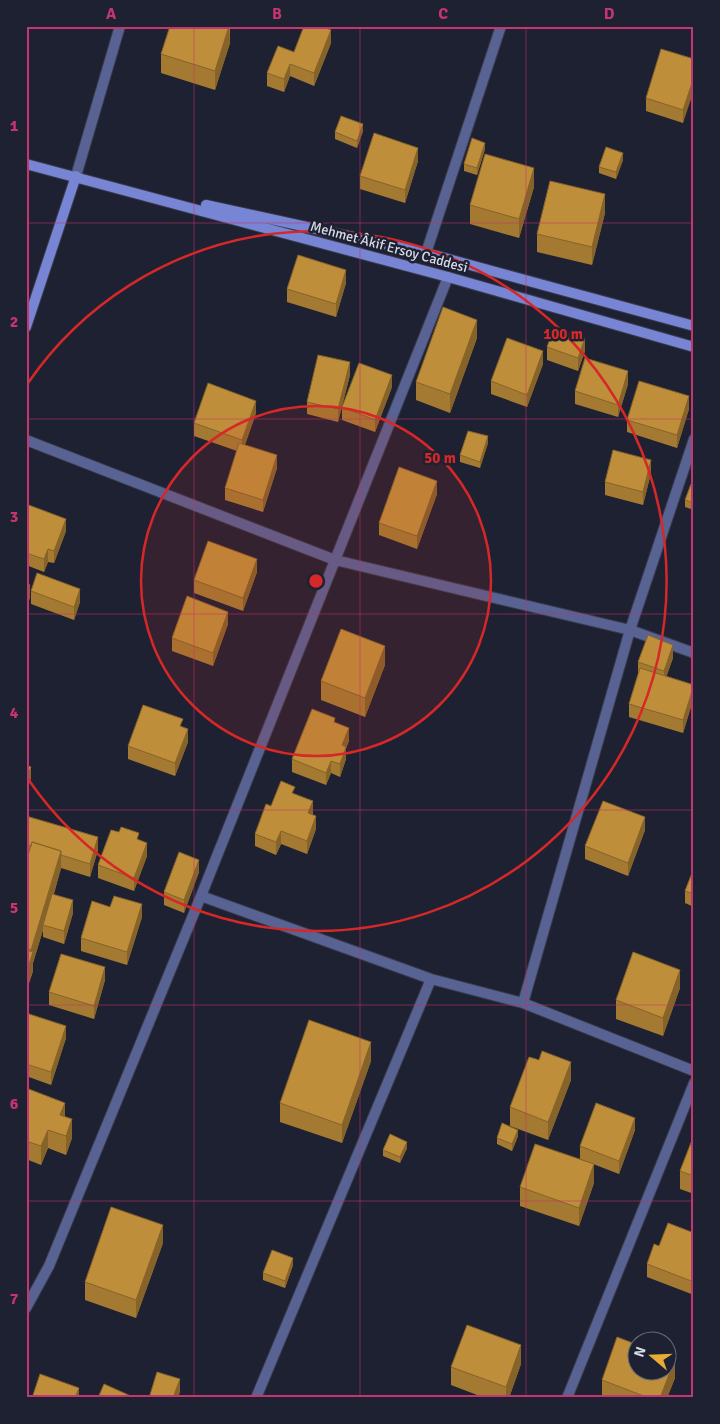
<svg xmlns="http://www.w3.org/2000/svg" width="720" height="1424" viewBox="0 0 720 1424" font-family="Signika,sans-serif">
<rect width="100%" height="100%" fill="#1e2131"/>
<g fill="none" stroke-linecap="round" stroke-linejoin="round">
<!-- street casing -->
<g stroke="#383b4a" stroke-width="12">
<path id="street" d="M76 176 120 26
M426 253 501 26
M26 440 335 560 630 630 694 653
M201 896 431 979 523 1003 694 1071
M523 1003 630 630 694 439
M26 1308 49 1266 201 896 448 277
M256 1398 431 979
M567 1398 694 1083"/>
</g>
<!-- secondary casing -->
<g stroke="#383b4a" stroke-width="12">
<path id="secondary" d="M26 164 448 277 694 347
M206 205 426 253 694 326
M26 327 76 176"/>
</g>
<!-- street -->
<use href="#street" stroke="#586293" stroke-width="10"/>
<!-- secondary -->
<use href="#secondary" stroke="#7785d4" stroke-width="10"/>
</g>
<!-- wall -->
<path fill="#a47a32" d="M230 26V43L215 90 161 73V54Z
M331 43 314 86 290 76 284 92 267 86V73L294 52Z
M694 59 683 123 646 111V98Z
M363 131 357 148 335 139V132Z
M485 149 477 175 464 171V164Z
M623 160 616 179 599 173V167Z
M418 161 405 203 360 189V176Z
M534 187 519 238 470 224V205Z
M605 213 592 265 537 252V234Z
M346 283 336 317 287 302V289Z
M477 338 450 413 416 400V382Z
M547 347 585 351 578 371 547 360Z
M543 364 527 407 491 394V381Z
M350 375 338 422 307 414V402Z
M628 384 618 417 575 404V391Z
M392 387 375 432 342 420V407Z
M689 409 677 448 627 432V420Z
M256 413 245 445 277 468 263 512 225 500V488L237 451 194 436V423Z
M488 443 480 468 460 462V455Z
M651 473 643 505 605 495V482Z
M694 485V510L685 507V500Z
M437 494 417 549 379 535V523Z
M26 504 66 531 54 563 48 562 44 572 26 565Z
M257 572 243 611 194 593V580Z
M31 591 80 602 74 620 31 604Z
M228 624 213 666 172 651V638Z
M673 658 666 676 694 697 683 733 629 717V704L638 675V662Z
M385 665 365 717 321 700V681Z
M335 723 349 741 346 748V759L340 777 331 773 326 785 292 772V759Z
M183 727 188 742 175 776 128 759V746Z
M295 794 312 814 316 829 307 854 281 844 276 855 255 846V834L271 806Z
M26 816 98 850 90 877 61 868 54 894 73 913 64 944 43 937V930L33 963V971L26 992V862L27 858H26Z
M645 830 628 876 585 859V846Z
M139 840 147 856 134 891 98 878V865Z
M694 868V907L685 903V891Z
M199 872 184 913 164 905V892Z
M110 907 142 917 127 965 81 951V938Z
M105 980 94 1019 49 1005V992Z
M680 988 663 1036 616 1019V1000Z
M26 1013 66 1038 51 1085 26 1076Z
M371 1061 342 1143 280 1122V1103Z
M571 1080 548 1140 510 1126V1107Z
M26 1088 72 1138 66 1155 48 1148 41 1165 26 1159Z
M635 1130 619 1174 580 1159V1146Z
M694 1135V1194L680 1189V1171Z
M518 1136 512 1151 497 1144V1138Z
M407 1148 400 1163 383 1156V1150Z
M594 1183 579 1226 520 1206V1187Z
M694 1233V1295L647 1277V1264L659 1246Z
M163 1243 136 1318 85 1300V1282Z
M293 1265 285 1288 263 1280V1273Z
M521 1364 509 1398H485L451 1385V1367Z
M675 1378 667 1398H602V1380Z"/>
<!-- shaded-wall -->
<path fill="#866329" d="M229 26 230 43 215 90V71Z
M331 30V43L314 86V73Z
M290 64V76L284 92V79Z
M694 77V90L683 123V110Z
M363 124V131L357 148V141Z
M485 143V149L477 175V168Z
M418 148V161L405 203V190Z
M623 153V160L616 179V172Z
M534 168V187L519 238V219Z
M605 194V213L592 265V247Z
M346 270V283L336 317V304Z
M477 320V338L450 413V394Z
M585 338V351L578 371V358Z
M543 351V364L527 407V395Z
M350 362V375L338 422V409Z
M628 371V384L618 417V405Z
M392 375V387L375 432V420Z
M689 396V409L677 448V435Z
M256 401V413L242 453V440Z
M488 436V443L480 468V462Z
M277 455V468L263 512V500Z
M651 460V473L643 505V492Z
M437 481V494L417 549V536Z
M66 519V531L54 563V551Z
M48 549V562L44 572V559Z
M257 559V572L243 611V598Z
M30 585V598L26 609V596Z
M80 589V602L74 620V607Z
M228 612V624L213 666V653Z
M673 645V658L664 684V671Z
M385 646V665L365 717V698Z
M694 685V697L683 733V720Z
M349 728V741L346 748V759L340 777V764L342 745Z
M188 729V742L175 776V763Z
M331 761V773L326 785V773Z
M31 767V779L26 793V780Z
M313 801V814L308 825V813Z
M316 816V829L307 854V841Z
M645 817V830L628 876V863Z
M281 831V844L276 855V842Z
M98 837V850L90 877V864Z
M147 843V856L134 891V878Z
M61 851V869L44 925H43V930L33 963V971L26 992V974L31 957V950Z
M199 860V872L184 913V900Z
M73 900V913L64 944V931Z
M142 904V917L127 965V952Z
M105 967V980L94 1019V1006Z
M680 970V988L663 1036V1018Z
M66 1026V1038L51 1085V1072Z
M371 1042V1061L342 1143V1125Z
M571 1062V1080L548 1140V1122Z
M65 1103V1121L60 1115Z
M635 1118V1130L619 1174V1161Z
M72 1119V1138L66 1155V1136Z
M48 1130V1148L41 1165V1146Z
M518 1130V1136L512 1151V1144Z
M407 1142V1148L400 1163V1157Z
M594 1164V1183L579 1226V1208Z
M163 1225V1243L136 1318V1300Z
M293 1258V1265L285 1288V1281Z
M521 1345V1364L509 1398H506V1387Z
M675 1359V1378L667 1398H660Z
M180 1379V1392L178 1398H173Z
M79 1388V1398H75Z"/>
<!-- building -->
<path fill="#bf8e3a" stroke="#866329" d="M170 26H229L215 71 161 54Z
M304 26H321L331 30 314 73 290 64 284 79 267 73 278 46 294 52Z
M661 49 694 59V77L683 110 646 98Z
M341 116 363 124 357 141 335 132Z
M374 133 418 148 405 190 360 176Z
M472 138 485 143 477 168 464 164Z
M606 147 623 153 616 172 599 167Z
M485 154 534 168 519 219 470 205Z
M550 181 605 194 592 247 537 234Z
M298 255 346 270 336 304 287 289Z
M443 307 477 320 450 394 416 382Z
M554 327 585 338 578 358 547 347Z
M507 338 543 351 527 395 491 381Z
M318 355 350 362 338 409 307 402Z
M585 358 628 371 618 405 575 391Z
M359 363 392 375 375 420 342 407Z
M639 381 689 396 677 435 627 420Z
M208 383 256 401 242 440 194 423Z
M468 431 488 436 480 462 460 455Z
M239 443 277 455 263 500 225 488Z
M613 450 651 460 643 492 605 482Z
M399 467 437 481 417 536 379 523Z
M691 484 694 485V503L685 500Z
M26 504 66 519 54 551 48 549 44 559 26 553Z
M208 541 257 559 243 598 194 580Z
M37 573 80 589 74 607 31 591Z
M26 584 30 585 26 596Z
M187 596 228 612 213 653 172 638Z
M341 629 385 646 365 698 321 681Z
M648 635 673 645 664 671 638 662Z
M640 668 694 685 683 720 629 704Z
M143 705 183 719 180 726 188 729 175 763 128 746Z
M312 709 335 718 334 722 349 728 342 745 346 747 340 764 331 761 326 773 292 759Z
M26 765 31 767 26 780Z
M281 781 295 787 292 793 313 801 308 813 316 816 307 841 281 831 276 842 255 834 266 804 271 806Z
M603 801 645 817 628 863 585 846Z
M26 816 98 837 90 864 61 855V851L32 842 31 846 26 845Z
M121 827 139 833 137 839 147 843 134 878 98 865 111 830 119 832Z
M32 842 61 851 31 950 26 948V862Z
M179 852 199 860 184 900 164 892Z
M694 868V894L685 891Z
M52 894 73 900 64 931 43 925Z
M114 896 142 904 127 952 81 938 92 901 110 907Z
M26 950 33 952 26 974Z
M633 952 680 970 663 1018 616 1000Z
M61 954 105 967 94 1006 49 992Z
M26 1013 66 1026 51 1072 26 1064 28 1058 26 1057Z
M309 1020 371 1042 342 1125 280 1103Z
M542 1051 571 1062 548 1122 510 1107 529 1057 539 1060Z
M26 1088 65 1103 60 1115 72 1119 66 1136 48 1130 41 1146 26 1141Z
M596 1103 635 1118 619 1161 580 1146Z
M502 1123 518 1130 512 1144 497 1138Z
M390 1134 407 1142 400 1157 383 1150Z
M694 1135V1176L680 1171Z
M535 1144 594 1164 579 1208 520 1187Z
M111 1207 163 1225 136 1300 85 1282Z
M668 1223 694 1233V1282L647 1264 654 1244 659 1246Z
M272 1250 293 1258 285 1281 263 1273Z
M467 1325 521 1345 506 1387 451 1367Z
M617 1337 638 1345V1372H668V1356L675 1359 660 1398H649L602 1380Z
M157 1372 180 1379 173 1398H149Z
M40 1374 79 1388 75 1398H32Z
M104 1384 133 1397V1398H98Z"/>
<!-- grid -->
<path fill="none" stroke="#c53570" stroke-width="1" stroke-opacity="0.55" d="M194 26V1398M360 26V1398M526 26V1398M26 223H694M26 419H694M26 614H694M26 810H694M26 1005H694M26 1201H694"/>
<!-- distance rings -->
<circle cx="316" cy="581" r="175" fill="#d62828" fill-opacity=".12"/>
<g fill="none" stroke="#d62828" stroke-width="2.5">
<circle cx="316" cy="581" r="175"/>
<path d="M28 383A350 350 0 1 1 28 779"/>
</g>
<g text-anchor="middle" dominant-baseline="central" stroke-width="5" stroke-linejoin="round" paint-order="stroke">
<!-- street labels -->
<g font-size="14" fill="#d8dbe6" stroke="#1e2131">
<text transform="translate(389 247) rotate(15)">Mehmet Âkif Ersoy Caddesi</text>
</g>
</g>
<circle cx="316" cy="581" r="8" fill="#d62828" stroke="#1e2131" stroke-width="2.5"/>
<g font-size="15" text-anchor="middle" font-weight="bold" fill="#d62828" stroke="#1e2131" stroke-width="5" stroke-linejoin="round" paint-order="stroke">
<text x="563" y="339">100 m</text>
<text x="440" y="463">50 m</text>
</g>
<!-- border -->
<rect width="720" height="1424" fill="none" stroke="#1e2131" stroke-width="55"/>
<!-- north arrow -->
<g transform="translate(652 1356) rotate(289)"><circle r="24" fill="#1e2131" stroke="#686b79"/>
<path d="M0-4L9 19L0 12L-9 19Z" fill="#e9aa38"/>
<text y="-8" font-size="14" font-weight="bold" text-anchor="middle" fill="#d8dbe6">N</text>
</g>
<rect x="28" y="28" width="664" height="1368" fill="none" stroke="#c53570" stroke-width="2"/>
<g font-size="16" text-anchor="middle" font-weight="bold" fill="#c53570">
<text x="111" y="19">A</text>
<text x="277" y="19">B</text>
<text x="443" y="19">C</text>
<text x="609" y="19">D</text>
<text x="14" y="131">1</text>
<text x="14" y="327">2</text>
<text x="14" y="522">3</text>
<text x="14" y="718">4</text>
<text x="14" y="913">5</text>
<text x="14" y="1109">6</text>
<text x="14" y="1304">7</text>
</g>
</svg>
